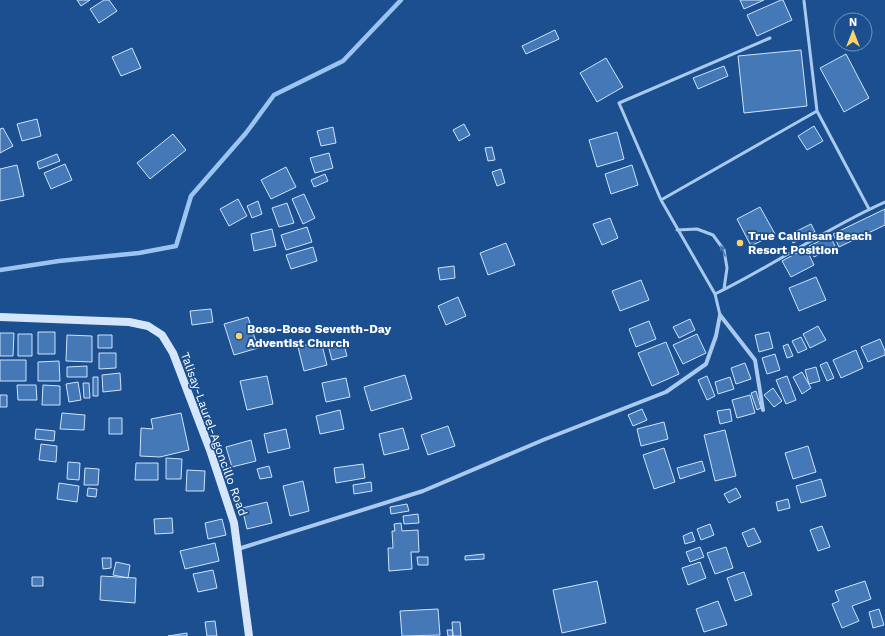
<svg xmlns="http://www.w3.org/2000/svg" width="885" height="636" viewBox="0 0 885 636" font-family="'Work Sans',sans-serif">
<rect width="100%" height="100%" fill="#1b4f8f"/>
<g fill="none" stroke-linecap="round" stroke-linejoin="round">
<!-- stream -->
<path stroke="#9cc4f0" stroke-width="4.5" d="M0 270 59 261 139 253 176 246 191 196 246 133 274 95 343 61 401 0"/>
</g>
<!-- building -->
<path fill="#4478b7" stroke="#cfe3fa" d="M77 0H90L81 6Z
M104 0H109L117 11 99 23 90 9Z
M740 0H764L744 9Z
M781 0H783L792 20 757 36 747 15Z
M555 30 559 39 526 54 522 46Z
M132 48 141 68 121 76 112 57Z
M801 50 807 106 744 113 738 56Z
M846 54 869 98 844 112 820 68Z
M606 58 623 87 597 102 580 73Z
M724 66 728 76 698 89 693 78Z
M37 119 41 136 22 141 17 124Z
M464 124 470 135 459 141 453 130Z
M814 126 823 141 807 150 798 136Z
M333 127 336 143 321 146 317 131Z
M3 128 13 146 0 153V129Z
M617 132 624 159 597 167 589 140Z
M173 134 186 150 150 179 137 163Z
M492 147 495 160 488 161 485 148Z
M329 153 333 168 315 173 310 158Z
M57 154 60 161 39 169 37 162Z
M65 164 72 180 51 189 44 173Z
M17 165 24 196 0 201V169Z
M632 165 638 185 611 194 605 174Z
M286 167 296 187 271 199 261 180Z
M501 169 505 183 497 186 492 172Z
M325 174 328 181 314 187 311 180Z
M304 194 315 218 303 224 292 199Z
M238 199 247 216 229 226 220 209Z
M258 201 262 214 252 218 247 206Z
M287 203 294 223 279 227 272 208Z
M760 207 775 234 751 246 737 219Z
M885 209V225L839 247 833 234Z
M610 218 618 238 602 245 593 224Z
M811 224 815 232 793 243 789 235Z
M307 227 312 242 286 250 281 235Z
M272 229 276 246 254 251 251 234Z
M830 236 835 246 814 257 809 246Z
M506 243 515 265 488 275 480 253Z
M313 247 317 261 291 269 286 255Z
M806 248 814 265 791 277 782 261Z
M454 266 455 278 440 280 438 268Z
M816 277 826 300 799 311 789 288Z
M641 280 649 300 620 311 612 291Z
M458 297 466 316 446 325 438 306Z
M211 309 213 322 192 325 190 311Z
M248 317 258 348 234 355 224 324Z
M690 319 695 330 679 338 673 327Z
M649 321 656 339 636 347 629 329Z
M818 326 826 340 810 348 803 334Z
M38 332H55V354H38Z
M769 332 773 348 759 352 755 335Z
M0 333H14L13 356H0Z
M18 334H32V356H18Z
M697 334 706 353 683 364 673 345Z
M67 335 92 336V362L66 361Z
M98 335H112V348H98Z
M801 337 807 349 798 353 792 341Z
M880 339 885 351V355L868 362 861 347Z
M321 341 327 365 304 371 298 347Z
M343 341 347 356 332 360 328 345Z
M666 342 679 374 652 386 638 353Z
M788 344 793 356 787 358 783 346Z
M856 350 863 368 841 378 833 360Z
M99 353H116V368L99 369Z
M775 354 780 370 767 374 762 358Z
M0 360H26V381H0Z
M59 361 60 381H38V362Z
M827 362 834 378 827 381 820 365Z
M745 363 751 379 736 384 731 368Z
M87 366V377H67V367Z
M816 367 820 381 809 384 805 370Z
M802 372 811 388 802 394 793 377Z
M120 373 121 390 103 392 102 375Z
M405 375 412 399 371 411 364 387Z
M267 376 273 404 247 410 240 381Z
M707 376 715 396 707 400 698 380Z
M787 376 796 400 786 404 776 380Z
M93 377H98V396H93Z
M730 377 734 389 718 394 715 382Z
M346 378 350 397 326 402 322 383Z
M78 382 81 400 69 402 66 384Z
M83 383H89L90 398H84Z
M17 385H36L37 400H18Z
M43 385 60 386V405H42Z
M773 388 782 401 774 407 764 395Z
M756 391 761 408 757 410 751 393Z
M0 395H7V407H0Z
M750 395 755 413 737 418 732 400Z
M642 409 647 420 633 426 628 415Z
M730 409 732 421 720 424 717 411Z
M340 410 344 429 320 434 316 416Z
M62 413 85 415 84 430 60 429Z
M181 413 189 450 160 457 140 456 141 428 153 429 151 419Z
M109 418H122V434H109Z
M664 422 668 439 641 446 637 429Z
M448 426 455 446 428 455 421 435Z
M403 428 409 449 384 455 379 434Z
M36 429 55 431 54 441 35 439Z
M286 429 290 448 268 453 264 434Z
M725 430 736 476 715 481 704 435Z
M251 440 256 461 232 467 226 447Z
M41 444 57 446 56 462 39 460Z
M808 446 816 472 793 479 785 453Z
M664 448 675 482 654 489 643 455Z
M166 458 182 459 181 479H166Z
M702 461 705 471 680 479 677 468Z
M68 462 80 463 79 480 67 479Z
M136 463H158V480H135Z
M363 464 365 478 336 483 334 468Z
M269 466 272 477 260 479 257 469Z
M85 468 99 469 98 485H84Z
M187 470 205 471 204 491H186Z
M821 479 826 496 801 503 796 486Z
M303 481 309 511 290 516 283 486Z
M371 482 372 491 354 494 353 485Z
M59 483 79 486 77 502 57 499Z
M88 488 97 489 96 497 87 496Z
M736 488 741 497 729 503 724 494Z
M788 499 790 508 778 511 776 502Z
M267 502 272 523 247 529 242 508Z
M407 504 409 511 391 514 390 507Z
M418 514 419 523 404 524 403 516Z
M172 518 173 533 155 534 154 519Z
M222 519 226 535 208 539 205 523Z
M401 523 402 531 418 530 419 552H411L412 569 389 571 388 548H393L392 531H395L394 524Z
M710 524 714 535 701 540 697 529Z
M822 526 830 547 818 551 810 530Z
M754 528 761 542 748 547 742 533Z
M692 532 695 541 685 544 683 536Z
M215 543 219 561 185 569 180 551Z
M700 547 704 557 690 562 686 552Z
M726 547 733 568 715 574 707 553Z
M484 554V559L465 560V556Z
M417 557H428V565H418Z
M102 558H111V568L103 569Z
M116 562 130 565 128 578 113 575Z
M700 562 706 578 688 585 682 568Z
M213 570 217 588 198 592 193 574Z
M744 572 752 595 735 601 727 578Z
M101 576 136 578 135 603 100 600Z
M32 577H43V586H32Z
M597 581 606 623 562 633 553 590Z
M865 581 871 599 852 606 859 621 842 628 832 604 839 601 835 591Z
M718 601 727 625 704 632 696 609Z
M438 609 440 635 402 636 400 611Z
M879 609 884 625 873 628 869 612Z
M215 621 217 636H207L205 622Z
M452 622H460L461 636H453Z
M447 630H452L453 636H448Z
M187 633V636H168Z"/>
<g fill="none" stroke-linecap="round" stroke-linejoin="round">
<!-- service -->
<path stroke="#a9c9ee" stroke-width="3" d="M804 1 817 111 869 209
M661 200 817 111
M677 230 697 229 713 235 724 250 727 268 724 289
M715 294C773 266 826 228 885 202
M720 315 715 294 661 200 619 103 770 38"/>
<!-- minor -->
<path stroke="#a9c9ee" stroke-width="4" d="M720 315 755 360 763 410
M238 549 423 491 543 440 666 392 706 364 716 336 720 315"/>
<!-- secondary -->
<path stroke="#d6e6fa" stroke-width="8" d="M0 317 129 322 148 326 162 335 173 353 210 450 234 523 249 636"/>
</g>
<!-- one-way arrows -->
<defs><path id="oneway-solid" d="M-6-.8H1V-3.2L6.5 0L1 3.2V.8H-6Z"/></defs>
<use fill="#4674ac" href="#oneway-solid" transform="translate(723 251) rotate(-112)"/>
<!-- markers -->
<g fill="#ffd166" stroke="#1b4f8f" stroke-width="1.5">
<circle cx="740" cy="243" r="4"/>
<circle cx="239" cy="336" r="4"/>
</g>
<g text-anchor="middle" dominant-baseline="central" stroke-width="3.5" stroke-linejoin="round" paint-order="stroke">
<!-- poi labels -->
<g font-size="12" font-weight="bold" fill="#fff" stroke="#1b4f8f" text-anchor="start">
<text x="748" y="236">True Calinisan Beach<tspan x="748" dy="14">Resort Position</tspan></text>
<text x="247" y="329">Boso-Boso Seventh-Day<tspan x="247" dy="14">Adventist Church</tspan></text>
</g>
<!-- street labels -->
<g font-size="12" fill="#fff" stroke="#1b4f8f">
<text transform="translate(214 434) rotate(70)">Talisay-Laurel-Agoncillo Road</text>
</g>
</g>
<!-- north arrow -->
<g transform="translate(853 32)"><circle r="19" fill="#1b4f8f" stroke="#7695bc"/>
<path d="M0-3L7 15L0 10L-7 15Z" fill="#ffd166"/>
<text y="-6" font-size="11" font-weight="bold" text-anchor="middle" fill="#ffffff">N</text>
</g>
</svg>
